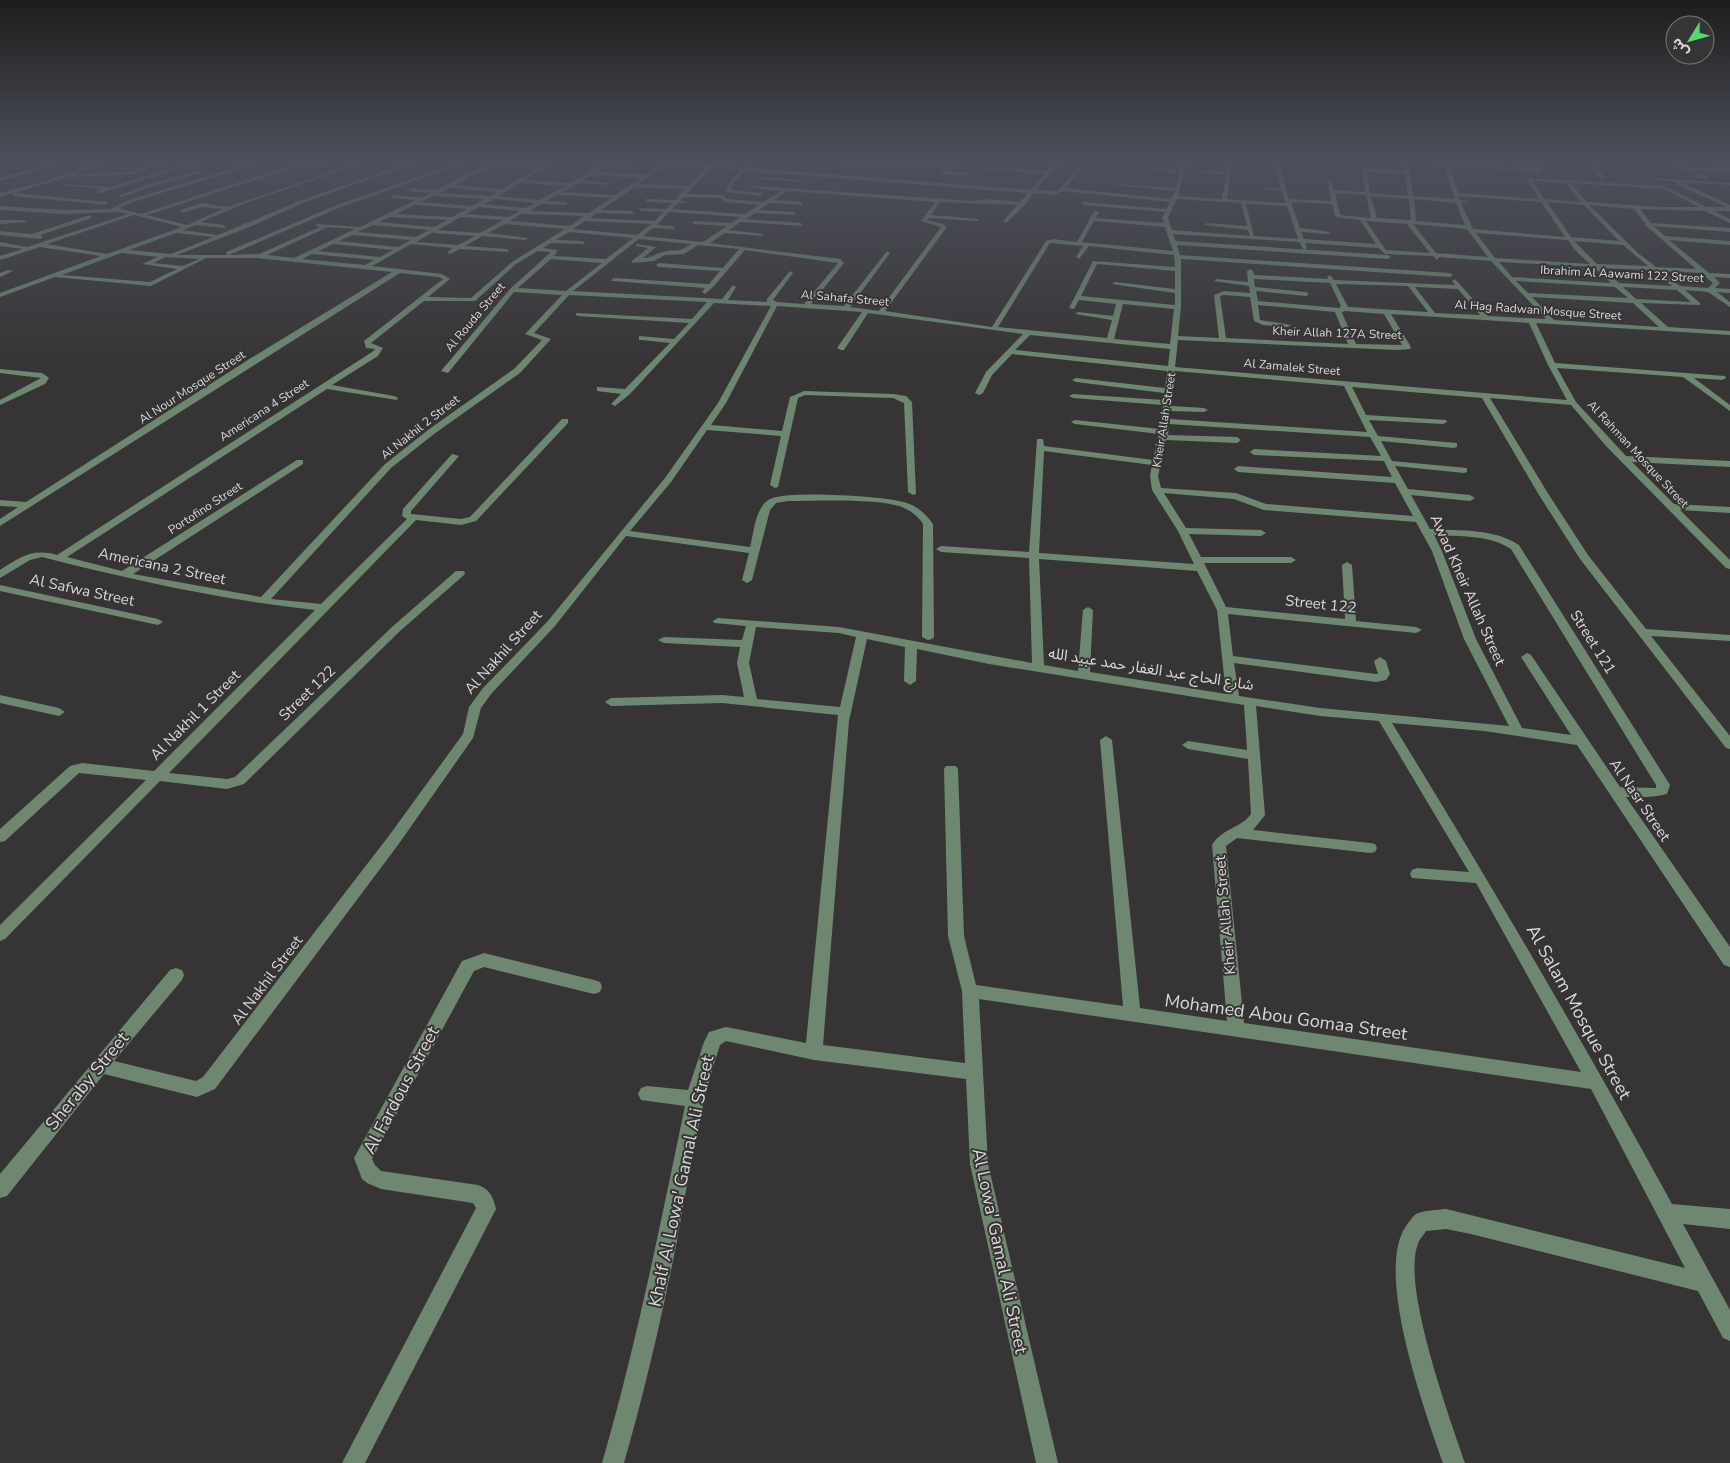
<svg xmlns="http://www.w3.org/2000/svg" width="1730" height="1463" viewBox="0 0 1730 1463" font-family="'Nunito Sans','Noto Sans Arabic',sans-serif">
<rect width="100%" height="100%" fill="#373435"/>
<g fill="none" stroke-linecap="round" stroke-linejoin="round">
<!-- minor -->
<path fill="#6f8771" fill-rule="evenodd" d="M17 158 54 160 56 162 76 158 0 181V178L56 162Z
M109 158H115L73 175 132 172 172 158H178L133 174 72 177 70 176 15 193 108 202 106 205 14 196 12 193 0 197V193L46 181Z
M140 158H147L133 163 131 162Z
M205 158H212L98 194 96 191 102 189 61 185 63 184 110 187Z
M218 158 258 161 275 158 136 201 118 208 141 214 292 165 289 163 313 165 335 158H342L313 167 299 166 147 215 187 225 223 209 202 207 182 213 180 210 202 203 228 207 372 158H379L248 202 201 222 224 225 226 228 196 225 183 230 218 235 299 201 422 158H428L303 203 247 228 177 255H227L226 252 337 205 469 159 473 160 341 207 229 255 259 254 320 227 316 226V224L360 227 416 200 393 198 391 195 421 198 431 193 410 191 408 188 436 190 469 173 510 158H516L504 163 539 168 552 159 550 158 609 162 616 158H621L612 164 636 167 608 166 597 172 645 175 670 158 674 159 671 162 709 165 715 160 717 161 714 165 743 168 751 158H756L748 168 1031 190 1044 174 979 169 981 168 1047 171 1059 158H1063L1036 190 1057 191 1080 167 1082 168 1065 188 1171 199 1175 191 1116 185 1118 184 1176 188 1179 173 1136 169 1180 170 1183 158H1187L1178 196 1222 199 1226 175 1193 171 1195 170 1226 172 1228 163 1230 162 1232 163 1227 199 1286 203 1282 191 1259 189 1281 188 1273 158H1277L1289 199 1331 201 1328 181 1332 182 1334 190 1365 192 1362 169 1405 170 1404 161 1386 158 1519 169 1508 158H1513L1525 169 1537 170 1526 158H1531L1543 173 1449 165 1458 193 1539 199 1526 178 1657 186 1659 184 1707 207H1727L1676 184V182L1651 179 1653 178 1730 183V185L1680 182 1730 205V211H1714L1730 219V223L1705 211 1640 209 1651 223 1730 228V232L1654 226 1665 236 1730 241V245L1669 240 1709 273 1730 274V278L1714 277 1720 283 1715 288 1730 289V293L1717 292 1730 302V307L1708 292 1685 290 1700 303V305L1641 303 1668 327 1730 331V335L1536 323 1555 363 1725 376 1726 378 1722 380 1694 378 1730 405V411L1683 377 1557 368 1576 402 1626 456 1730 461V467L1632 462 1674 504 1730 507V513L1680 510 1730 560V569L1726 568 1606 446 1571 405 1490 398 1549 495 1588 555 1646 629 1730 635V641L1651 636 1730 736V749L1726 748 1580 559 1539 495 1482 398 1352 387 1366 415 1446 420 1447 422 1443 424 1369 420 1378 436 1457 443V447L1454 448 1381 441 1392 461 1467 468V472L1464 473 1395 466 1408 489 1470 495 1475 498 1470 501 1411 495 1430 529C1460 531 1493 528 1519 545L1670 785 1667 794C1653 798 1640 797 1626 797L1730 947V967L1724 965 1577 745 1484 731 1392 723C1489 881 1583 1041 1672 1204L1730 1209V1229L1683 1224 1730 1310V1341L1723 1338 1698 1291 1471 1234 1446 1229 1426 1231C1424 1235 1419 1239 1418 1244 1401 1285 1450 1419 1465 1463H1443C1425 1411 1374 1273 1406 1226 1409 1222 1412 1217 1416 1214 1424 1210 1437 1210 1446 1209L1685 1268 1591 1089 979 999 988 1164 1058 1463H1036L970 1164 966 1079 814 1060 726 1041 720 1045C699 1108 689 1175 677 1241 662 1316 645 1390 624 1463H602C636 1346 660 1226 685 1106L641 1100 638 1094 641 1088 647 1086 688 1090 704 1042 709 1032 726 1027 806 1043 838 715 722 703 611 706 605 702 611 698 722 695 744 697 737 663 740 647 664 643 658 640 664 637 742 640 746 626 714 623 713 621 718 618 839 627 1032 663 1029 558 941 552 936 549 941 546 1029 552 1037 439H1043L1044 446 1153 460 1159 434 1075 424 1071 422 1075 420 1160 429 1163 405 1073 398 1069 396 1073 394 1164 400V393L1076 382 1072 380 1076 378 1165 388 1167 371 1012 354 992 375 983 393 979 395 975 393 986 372 1023 334 868 313 844 350H841L837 348 862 312 777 306 726 403 711 425 782 431 790 397 804 391 893 394 906 396 912 402 916 494 913 495 908 492 904 403 893 398 805 395 798 398 778 487 775 488 770 485 781 436 707 430 671 482 630 531 750 547C754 533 755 507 770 499 786 490 888 496 907 503 918 507 926 514 933 524L934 637 932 639 928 640 922 637 923 524C918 516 911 511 902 507 878 498 816 501 788 501L776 503 770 510 752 580 747 583 742 580 749 553 626 536 555 626 491 694 481 708 473 738 398 845 215 1089 197 1097 104 1074 7 1196 0 1198V1174L170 970 176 968 182 970 184 975 182 980 114 1061 196 1081 203 1077 388 837 463 734 469 707 483 688 547 622 665 478 718 403 771 306 714 303 630 394 615 406 611 404 621 394 597 391V387L625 389 670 343 642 340H639V336L674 339 689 323 578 316 576 315V313L692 319 707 302 569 295 534 333 551 339 520 373 434 434 391 468 271 599 321 604 407 519 402 516 403 509 452 454 459 456 411 511V514L461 519 470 517 562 419H568V423L476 521 461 525 416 520 169 773 227 779 235 777 392 627 456 571H464L465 573 464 575 400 631 244 784 227 789 160 781 5 939 0 941V925L146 780 79 773 5 841 0 842V829L70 766 82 763 154 771 315 610C223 600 132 580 42 557L30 560 0 578V570C21 557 32 548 57 555L372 352 375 349 366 348 364 341 443 279 438 277 400 273 0 526V519L18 507 0 506V500L26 502 251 358 392 272 257 258H206L151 286 55 277 0 297V293L101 256 40 247 0 260V256L23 249 0 246V242L27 247 128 214 118 212 63 214 0 210V206L63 210 110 209 132 199 254 162ZM558 160 605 164 570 183 525 180ZM1408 161 1444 165 1455 199 1413 196ZM667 164 706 168 688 186 639 184ZM499 165 535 170 502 189 456 185 473 175ZM711 168 740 170 730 182 726 192 761 196 763 193 731 190 734 182 745 171 1028 193 1020 202 988 199 974 201 753 186 751 188 781 191 763 202 727 199 723 195 687 194ZM1367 172 1405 173 1408 196 1370 193ZM593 175 641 178 615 195 562 192 579 183 610 185 612 184 583 180ZM1532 181 1566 183 1581 202 1544 199ZM520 183 565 186 539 200 498 196ZM1571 183 1664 189 1699 207H1659L1587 202ZM635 187 685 189 675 200 645 199 647 202 672 203 666 209 639 208 641 211 663 212 655 221 590 218 597 213 634 214 632 211 601 210ZM450 188 497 192 490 196 440 193ZM787 191 935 202 921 221 941 227 879 311 850 307 890 253 887 251 844 306 811 304 844 263 840 259 710 243 725 233 761 236 764 234 729 230 741 222 803 226 801 223 746 219 755 213 796 215 794 212 759 210 770 203 803 205 801 202 774 200ZM1063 191 1170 202 1166 209 1082 202 1084 205 1165 212 1162 218 1164 223 1096 218 1099 212 1094 211 1077 242 1053 239 1046 241 992 327 885 311 947 227 943 224 927 220 929 218 977 221 980 219 931 215 940 202 1017 205 1003 221 1006 223 1025 205 1033 193 1054 195ZM1335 193 1366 195 1371 218 1340 215ZM558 194 559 195 611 198 589 213 530 211 541 204 568 205 566 202 546 201ZM435 195 436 196 485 199 472 206 421 202ZM1371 196 1409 199 1411 220 1377 218ZM1459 196 1541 202 1565 237 1473 229 1461 203 1470 202 1460 200ZM684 197 721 198 725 202 759 205 745 214 672 209 678 203H684V201L680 200ZM494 199 535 203 525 208 484 204ZM1177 199 1241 203 1247 226 1207 223 1204 225 1248 230 1250 236 1172 230 1168 218ZM1414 199 1456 203 1465 225 1416 221ZM1291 202 1332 204 1335 217 1360 220 1376 244 1304 239 1301 232 1328 234 1331 232 1300 228ZM1547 202 1584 205 1619 241 1571 237ZM416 204 417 205 467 209 452 217 396 214ZM1246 204 1287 206 1298 239 1254 236ZM1589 205 1634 209 1645 223V225L1696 269 1656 267 1638 253ZM479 207 520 211 508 217 466 214ZM669 212 741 217 731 223 692 221 694 224 727 226 703 242 643 236 653 228 675 229 673 226 657 225ZM523 213 524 214 584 216 570 226 510 221ZM134 215 182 227 107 254 47 244ZM390 217 447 220 434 227 379 222ZM461 217 503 220 480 233 438 230ZM585 221 651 224 637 235 573 229ZM1094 221 1165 227 1173 251 1082 242ZM1366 221 1407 224 1430 253 1386 250ZM505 224 565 229 512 262 471 298 428 297 450 279 442 274 372 266 411 244 453 248 447 252 450 254 460 249 509 252 507 249 465 246 482 236 525 240 528 238 488 233ZM1413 224 1467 229 1488 257 1436 253ZM373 225 429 230 416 237 358 232ZM328 227 355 229 294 258 267 255ZM433 232 434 233 475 236 458 245 416 242ZM569 232 633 238 606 259 554 256 558 250 543 248 551 243 585 244 583 241 556 240ZM176 233 213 237 171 254 129 250ZM1476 233 1568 240 1574 249 1590 264 1495 258ZM1173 234 1299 242 1304 250 1307 248 1305 243 1379 248 1385 254 1433 256 1437 260 1439 257 1491 261 1546 319 1488 316 1455 279 1452 281 1455 285 1334 280 1330 275 1327 277 1328 279 1254 275 1253 271 1250 269 1247 271 1248 282 1217 279 1214 281 1249 286 1250 293 1224 291 1214 295 1219 338 1178 336 1181 307V259L1450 277 1453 275 1450 273 1180 255 1177 245 1388 259 1391 257 1388 255 1176 241ZM352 235 411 240 398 247 339 241ZM639 239 691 244C675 255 676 248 663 252 655 254 651 258 643 258L656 247 636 244V246L648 248 632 261V263L654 261 665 255 684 254 698 245 739 249 723 268 659 263 656 265 659 267 720 271 709 284 614 278 612 279V281L705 288 702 292 705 294 713 287 745 250 838 263 804 304 777 302 773 300 793 273 790 271 767 299V302L728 300 736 287 733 285 722 299 573 291ZM1574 241 1623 245 1648 266 1597 264ZM1050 243 1083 246 1076 257 1079 259 1089 246 1174 255 1175 267 1093 261 1069 308 1074 309 1079 300 1116 304 1113 316 1078 312 1075 314 1112 320 1107 338 998 327ZM333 244 393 250 380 257 319 251ZM538 251 551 252 510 289 441 371 448 373 514 292 562 295 525 334 542 340 514 369 428 430 385 464 261 597 133 574 303 464V460H297L122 571 67 557 327 389 397 400 398 398 394 396 332 385 378 356 383 348 371 343 424 301H475L516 264ZM121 253 158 257 142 264 177 269 150 282 62 275ZM312 254 374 260 365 265 302 259ZM166 257 199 259 183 266 153 263ZM551 259 602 263 566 291 518 288ZM1499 262 1594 267 1611 283 1512 277ZM1097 264 1175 271V289L1115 282 1112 284 1175 293V305L1081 296ZM1602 268 1652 270 1672 286 1619 283ZM1661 271 1701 273 1713 283 1708 288 1680 286ZM1254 279 1330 283 1341 306 1339 308 1258 301 1256 291 1306 296 1309 294 1306 292 1255 287ZM1516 281 1615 287 1628 298 1528 293ZM1336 284 1408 286 1428 312 1348 307ZM1415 287 1458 289 1480 315 1435 313ZM1623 287 1677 290 1691 302 1636 299ZM1224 295 1250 297 1254 321 1263 325 1288 327 1291 325 1260 320 1258 305 1335 312 1348 344 1226 338 1220 296ZM1532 297 1633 303 1659 327 1554 320ZM1123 304 1174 309 1170 344 1114 339ZM1344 311 1384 314 1402 345 1356 344 1342 313ZM1391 314 1529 323 1548 365 1567 400 1175 367 1178 340 1397 350 1410 349 1411 347ZM1030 335 1170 349 1168 366 1015 350ZM1175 371 1344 386 1367 432 1170 419V411L1204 412 1208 410 1204 408 1171 406ZM1169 424 1370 437 1381 456 1254 449 1250 452 1254 455 1384 461 1392 477 1238 466 1234 469 1238 472 1395 483 1413 516 1266 504 1236 493 1161 488 1158 476 1166 440 1237 443 1241 440 1237 437 1168 435ZM1044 451 1152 465 1150 476 1152 490 1178 531 1194 564 1039 553ZM1164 493 1234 499 1264 510 1416 522 1432 551 1464 639 1509 726 1320 708 1239 696 1234 663 1376 682 1386 680 1390 674 1386 661 1380 657 1374 661 1378 674H1376L1233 656 1228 614 1416 633 1422 630 1416 627 1356 621 1352 565 1347 562 1342 565 1345 619 1226 607 1204 563H1291L1296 560 1291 557H1201L1189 534 1261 536 1266 533 1261 530 1186 528ZM1434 535C1460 537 1488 534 1511 549L1656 785V788L1620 787 1531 655 1527 653 1521 657 1571 735 1522 728 1476 639 1442 551ZM1039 559 1197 571 1217 610 1226 694 1090 672 1093 610 1088 607 1083 610 1078 671 1044 665ZM756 627 839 633 856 637 840 707 757 699 749 663ZM867 639 905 647 904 681 910 685 916 681 917 649 989 664 1244 705 1247 750 1188 741 1182 745 1188 749 1248 759 1251 814C1241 828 1221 829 1212 845L1227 1021 1140 1008 1112 740 1106 736 1100 740 1123 1006 976 985 964 936 958 769 956 766H946L944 769 948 936 962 991 965 1063 823 1045 849 721ZM1256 706 1320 716 1379 721 1469 872 1417 868 1412 870 1410 874 1412 878 1476 883 1581 1072 1244 1023 1226 846 1237 838 1370 853 1375 852 1377 848 1375 844 1370 843 1253 830 1265 815Z
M807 158 879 164 884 162 949 166 956 158H960L949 171 981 175H944L938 172 944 171 947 168 885 164 880 167 809 160Z
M1091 158H1110V159L1108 160Z
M1217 158H1221L1222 161 1218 162Z
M1667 158H1672L1690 169 1692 168 1727 169 1703 158 1718 160 1730 167V172L1692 170 1709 178 1707 180 1683 170Z
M781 160 806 162 808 163 779 162Z
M1593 165 1604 176V178H1600L1591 167Z
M199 171 201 173 153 186 123 197 118 196 149 184Z
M763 177 801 180 803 181 801 182 761 179Z
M90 215 92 218 40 235 43 237 40 239 0 235V231L32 234Z
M0 220H24L27 222 0 224Z
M8 270 13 271 0 277V273Z
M0 369 42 373 49 378 45 384 0 405V400L41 378 0 373Z
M0 585 158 619 163 622 158 625 0 591Z
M0 695 59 708 65 712 59 716 0 703Z
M484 953 594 980 600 982 602 987 600 992 594 994 484 967 474 971 372 1159 375 1165 381 1171 478 1185C490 1189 493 1197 496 1209L365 1463H342L476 1208 473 1203 381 1189 367 1183 362 1179 354 1158 462 961Z"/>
</g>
<!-- sky -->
<linearGradient id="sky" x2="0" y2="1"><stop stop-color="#1e1d1d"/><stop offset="0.44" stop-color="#4d505c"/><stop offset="1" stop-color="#4d505c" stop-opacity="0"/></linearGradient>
<rect width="1730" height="363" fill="url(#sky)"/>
<g text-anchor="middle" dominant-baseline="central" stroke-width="4" stroke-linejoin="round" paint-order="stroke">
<!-- far-street labels -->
<g font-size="12" fill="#dbd8d9" stroke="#373435">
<text transform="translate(1622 274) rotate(3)">Ibrahim Al Aawami 122 Street</text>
<text transform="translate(845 298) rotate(5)">Al Sahafa Street</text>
<text transform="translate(1538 310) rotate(4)">Al Hag Radwan Mosque Street</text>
<text transform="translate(475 317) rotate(-50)">Al Rouda Street</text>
<text transform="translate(1337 333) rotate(2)">Kheir Allah 127A Street</text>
<text transform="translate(1292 367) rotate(5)">Al Zamalek Street</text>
<text transform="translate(192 387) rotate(-33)">Al Nour Mosque Street</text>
<text transform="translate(264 410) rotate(-33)">Americana 4 Street</text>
<text transform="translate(1164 420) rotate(-81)">Kheir Allah Street</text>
<text transform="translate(420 427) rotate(-38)">Al Nakhil 2 Street</text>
<text transform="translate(1638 454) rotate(47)">Al Rahman Mosque Street</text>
<text transform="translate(205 508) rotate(-33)">Portofino Street</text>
</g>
<!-- street labels -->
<g font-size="15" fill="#dbd8d9" stroke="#373435">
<text transform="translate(162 566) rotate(12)">Americana 2 Street</text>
<text transform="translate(82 590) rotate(12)">Al Safwa Street</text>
<text transform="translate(1468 590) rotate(66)">Awad Kheir Allah Street</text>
<text transform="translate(1321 604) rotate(6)">Street 122</text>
<text transform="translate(1593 642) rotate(58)">Street 121</text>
<text transform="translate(503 652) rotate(-48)">Al Nakhil Street</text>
<text transform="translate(1151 669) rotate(9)">شارع الحاج عبد الغفار حمد عبيد الله</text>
<text transform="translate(307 693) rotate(-44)">Street 122</text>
<text transform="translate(195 715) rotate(-45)">Al Nakhil 1 Street</text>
<text transform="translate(1640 800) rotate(56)">Al Nasr Street</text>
<text transform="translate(1225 915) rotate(-95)">Kheir Allah Street</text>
<text transform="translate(267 980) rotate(-53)">Al Nakhil Street</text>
</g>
<!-- near-street labels -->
<g font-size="18" fill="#dbd8d9" stroke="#373435">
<text transform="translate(1579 1012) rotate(61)">Al Salam Mosque Street</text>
<text transform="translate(1286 1017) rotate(8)">Mohamed Abou Gomaa Street</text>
<text transform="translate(87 1081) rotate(-51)">Sheraby Street</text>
<text transform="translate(401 1090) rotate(-62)">Al Fardous Street</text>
<text transform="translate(681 1181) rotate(-78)">Khalf Al Lowa' Gamal Ali Street</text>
<text transform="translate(1000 1251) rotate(78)">Al Lowa' Gamal Ali Street</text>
</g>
</g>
<!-- north arrow -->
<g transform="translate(1690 40) rotate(233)"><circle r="24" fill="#373435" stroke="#797677"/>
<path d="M0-4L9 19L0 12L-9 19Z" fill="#57d570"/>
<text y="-8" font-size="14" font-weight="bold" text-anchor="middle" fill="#dbd8d9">ش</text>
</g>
</svg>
